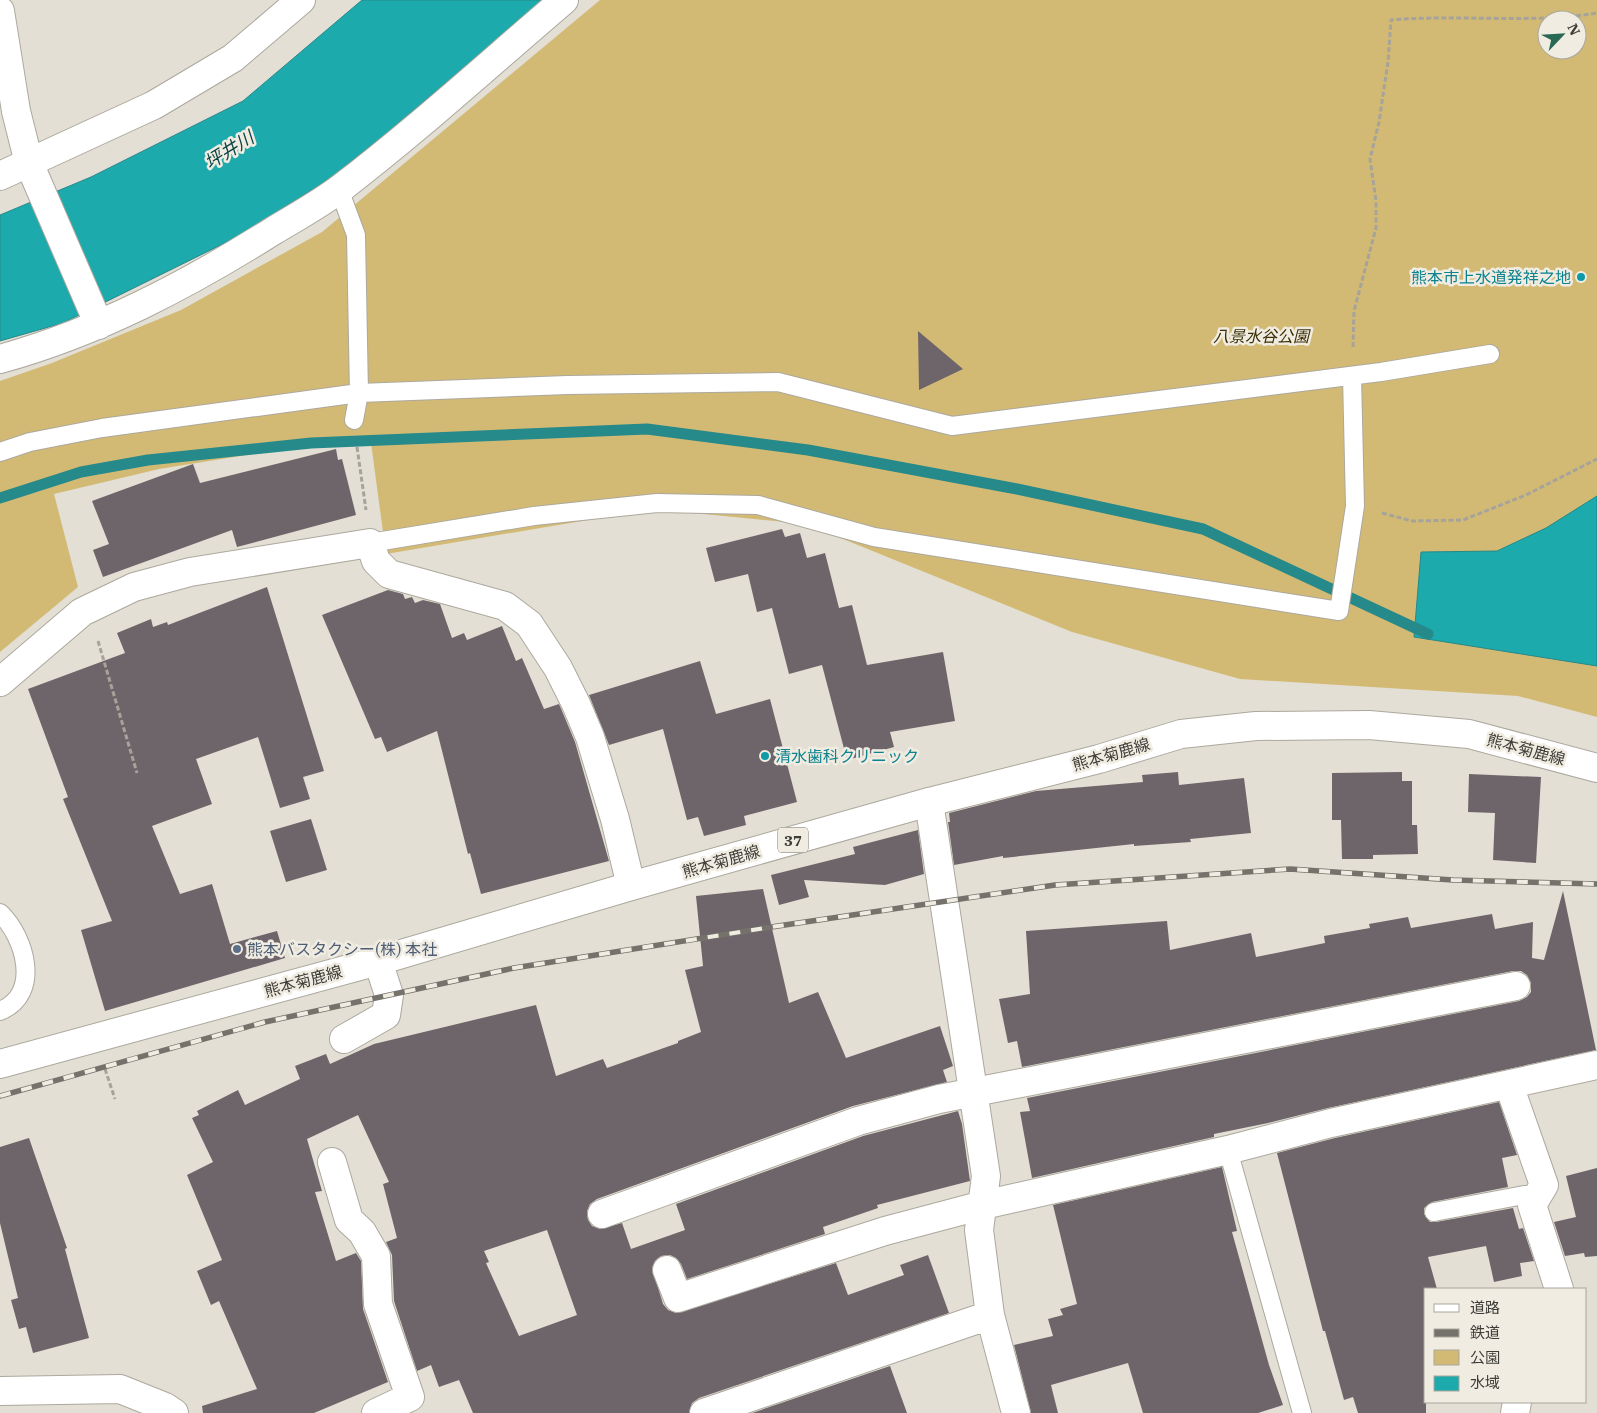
<svg xmlns="http://www.w3.org/2000/svg" width="1597" height="1413" viewBox="0 0 1597 1413" font-family="'IBM Plex Serif','Noto Sans JP',serif">
<rect width="100%" height="100%" fill="#e3dfd4"/>
<!-- green -->
<path fill="#d3ba74" fill-rule="evenodd" d="M600 0H1597V717L1518 696 1240 679 1072 632 806 524 653 509 386 554 371 443 290 448 159 469 54 494 78 587 0 652V381L52 363 181 310 322 232ZM1547 20H1577V50H1547Z"/>
<!-- water -->
<path fill="#1caaad" stroke="#26898a" d="M362 0H543L387 133 329 179 241 235 63 323 0 341V215L91 177 243 101Z
M1597 496V666L1414 637 1421 552 1497 551 1546 528Z"/>
<g fill="none" stroke-linecap="round" stroke-linejoin="round">
<!-- stream -->
<path stroke="#26898a" stroke-width="11" d="M0 498 81 472 148 460 311 443 647 429 808 450 1017 489 1203 529 1428 634"/>
</g>
<!-- building -->
<path fill="#6e656b" fill-rule="evenodd" d="M918 331 963 369 919 390Z
M336 449 338 460 342 459 356 515 237 547 232 530 103 577 93 550 109 544 92 501 193 464 200 483Z
M782 529 785 537 800 533 807 558 825 553 839 608 852 605 867 665 943 652 955 721 890 732 894 747 847 760 822 665 789 674 772 608 757 612 748 574 715 582 706 548Z
M267 587 324 771 303 777 310 799 280 808 258 737 196 759 212 804 152 826 180 894 212 884 230 944 277 931 285 958 105 1011 81 930 112 921 63 799 68 797 28 689 125 653 117 633 151 619 153 627 167 622 168 625Z
M388 590 403 594 405 599 412 597 415 603 423 600 440 604 452 638 464 633 467 640 502 626 516 661 522 658 544 709 559 704 562 711 575 742 609 861 481 894 470 853 468 854 437 731 387 752 381 737 375 739 322 615Z
M700 661 716 714 770 699 797 802 744 816 746 825 704 836 698 817 687 820 663 729 609 745 589 695Z
M1178 772 1179 785 1244 778 1251 833 1190 839 1191 842 1134 846V844L1003 858V856L954 865 948 822H950L949 813 1036 791 1143 782 1142 775Z
M1402 772V781H1412V825H1417L1418 854 1373 855V859H1342L1341 820H1332V773Z
M1469 774 1541 777 1536 863 1493 860 1495 813 1468 812Z
M311 819 327 870 286 882 270 831Z
M918 830 924 874 885 885 804 880 809 897 779 905 771 875 855 854 853 847Z
M763 889 789 1003 818 992 846 1058 940 1026 953 1066 943 1070 947 1082 853 1106 597 1199 590 1204 587 1211 588 1220 592 1226 600 1229 622 1223 631 1249 685 1230 676 1204 863 1136 958 1111 962 1124 970 1181 877 1205 878 1208 823 1227 825 1234 687 1279 681 1264 676 1258 670 1255 661 1256 655 1261 652 1268 663 1304 668 1310 676 1313 836 1263 848 1295 904 1275 900 1265 928 1255 949 1313 699 1398 692 1403 689 1413H473L459 1380 439 1387 431 1365 417 1371 394 1301 392 1255 386 1242 397 1238 383 1184 389 1182 358 1115 307 1139 322 1191 315 1192 336 1261 356 1253 361 1261 363 1309 388 1382 314 1413H203L202 1406 257 1389 219 1301 211 1305 197 1271 222 1260 187 1175 213 1162 192 1118 199 1115 197 1111 238 1090 245 1105 300 1079 295 1066 326 1054 330 1064 374 1044 536 1005 556 1076 603 1059 607 1068 678 1043V1041L701 1032 685 970 703 966 696 896ZM547 1230 577 1315 519 1336 486 1263 489 1262 484 1251Z
M1563 891 1596 1050 1328 1108 1268 1123 1214 1134V1137L1032 1178 1020 1112 1030 1111 1027 1098 1519 1001 1527 997 1531 992V983L1527 975 1521 971H1513L1022 1067 1017 1041 1008 1043 999 999 1030 994 1026 931 1167 921 1170 950 1251 933 1256 957 1325 943 1324 936 1370 928 1369 924 1408 917 1411 928 1492 914 1495 929 1533 922 1532 958 1544 960Z
M1499 1102 1517 1155 1502 1158 1508 1187 1432 1202 1424 1208V1214L1430 1222H1436L1513 1208 1519 1229 1523 1228 1534 1261 1520 1263 1522 1276 1494 1282 1486 1246 1428 1257 1437 1289H1426V1413H1358L1353 1397 1344 1400 1325 1331H1323L1277 1153 1335 1138Z
M29 1138 67 1248 65 1249 89 1338 33 1353 26 1327 19 1329 11 1300 18 1298 0 1223V1147Z
M1222 1167 1237 1231 1232 1232 1269 1365 1283 1405 1258 1413H1143L1128 1363 1051 1385 1058 1413H1031L1014 1345 1053 1336 1048 1319 1063 1315 1060 1309 1077 1304 1053 1205Z
M1597 1168V1256L1585 1257 1584 1253 1565 1256 1554 1222 1576 1217 1566 1176Z
M890 1366 907 1413H752Z"/>
<g fill="none" stroke-linecap="round" stroke-linejoin="round">
<!-- lane casing -->
<g stroke="#aca89d" stroke-width="20">
<path id="lane" d="M339 189 356 235 359 393 354 420
M0 452 30 442 102 428 359 393 567 385 778 382 952 426 1381 372 1490 354
M370 543 534 516 657 503 758 505 874 537 1339 611 1355 506 1352 376
M0 913C25 937 42 994 0 1011
M1228 1150 1302 1413
M1434 1212 1524 1195H1536"/>
</g>
<!-- street casing -->
<g stroke="#aca89d" stroke-width="30">
<path id="street" d="M0 11 16 111 29 163 99 325
M0 176 154 105 233 58 301 0
M0 359C98 332 187 285 273 231 296 217 320 204 341 188 418 129 490 63 564 0
M0 682 82 612 134 587 190 572 370 543 376 561 389 574 505 606 529 624 558 668 576 704 590 737 615 819 631 886
M929 802 986 1176 979 1230 990 1315 1016 1413
M344 1039 386 1015 389 995 378 961
M1509 1085 1544 1185 1532 1205 1559 1289
M332 1162 349 1220 362 1232 376 1256 378 1304 410 1397 376 1413
M602 1214 858 1121 939 1099 1516 986
M667 1270 678 1298 885 1231 983 1205 1228 1150 1331 1123 1597 1065
M0 1391 120 1389 165 1407 174 1413
M704 1413 990 1315
M1515 1413 1517 1402"/>
</g>
<!-- primary casing -->
<g stroke="#aca89d" stroke-width="30">
<path id="primary" d="M0 1064 378 961 631 886 929 802 1099 759 1181 734 1256 726 1369 725 1469 734 1597 768"/>
</g>
<!-- path -->
<path stroke="#a5a39a" stroke-width="3" stroke-dasharray="5 2.5" stroke-linecap="butt" d="M1353 347 1354 311 1376 228V201L1370 159 1379 122 1388 62 1391 20C1459 14 1529 24 1597 13
M357 447 366 510
M1382 513 1412 521 1463 520 1526 495 1597 459
M98 641 137 773
M105 1069 115 1099"/>
<!-- lane -->
<use href="#lane" stroke="#fff" stroke-width="18"/>
<!-- street -->
<use href="#street" stroke="#fff" stroke-width="28"/>
<!-- primary -->
<use href="#primary" stroke="#fff" stroke-width="28"/>
<!-- rail casing -->
<g stroke="#74726b" stroke-width="5.5">
<path id="rail" d="M0 1096 265 1022 514 968 778 926 1055 885 1290 869 1453 880 1597 884"/>
</g>
<!-- rail -->
<use href="#rail" stroke="#f0ece1" stroke-width="4" stroke-dasharray="11" stroke-linecap="butt"/>
</g>
<!-- markers -->
<g fill="#0f9aa8" stroke="#f0ece1" stroke-width="2">
<circle cx="1581" cy="277" r="5"/>
<circle cx="765" cy="756" r="5"/>
</g>
<circle fill="#5c6f8a" stroke="#f0ece1" stroke-width="2" cx="237" cy="949" r="5"/>
<g text-anchor="middle" dominant-baseline="central" stroke-width="5" stroke-linejoin="round" paint-order="stroke">
<!-- shield labels -->
<rect fill="#f0ece1" stroke="#73726b" stroke-width="1" x="778" y="827.5" width="30" height="25" rx="4"/>
<g font-size="15" font-weight="bold" fill="#3e3d38">
<text x="793" y="840">37</text>
</g>
<!-- culture labels -->
<g font-size="16" fill="#0d838f" stroke="#f0ece1" text-anchor="end">
<text x="1571" y="277">熊本市上水道発祥之地</text>
<text x="775" y="756" text-anchor="start">清水歯科クリニック</text>
</g>
<!-- park labels -->
<g font-size="16" font-style="italic" fill="#3b2f08" stroke="#f0ece1">
<text x="1261" y="336">八景水谷公園</text>
</g>
<!-- street labels -->
<g font-size="16" fill="#3e3d38" stroke="#f0ece1">
<text transform="translate(1526 749) rotate(15)">熊本菊鹿線</text>
<text transform="translate(1111 754) rotate(-16)">熊本菊鹿線</text>
<text transform="translate(721 861) rotate(-16)">熊本菊鹿線</text>
<text transform="translate(303 981) rotate(-15)">熊本菊鹿線</text>
</g>
<!-- service labels -->
<g font-size="16" fill="#4e5e75" stroke="#f0ece1" text-anchor="start">
<text x="247" y="949">熊本バスタクシー(株) 本社</text>
</g>
<!-- water labels -->
<g font-size="18" font-style="italic" fill="#0b4546" stroke="#f0ece1">
<text transform="translate(229 150) rotate(-32)">坪井川</text>
</g>
</g>
<!-- legend -->
<rect x="1424" y="1288" width="162" height="115" fill="#f0ece1" stroke="#a9a69d"/>
<rect x="1434" y="1304" width="25" height="8" fill="#ffffff" stroke="#a9a69d"/>
<text x="1470" y="1313" font-size="15" fill="#3e3d38">道路</text>
<rect x="1434" y="1329" width="25" height="8" fill="#74726b" stroke="#a9a69d"/>
<text x="1470" y="1338" font-size="15" fill="#3e3d38">鉄道</text>
<rect x="1434" y="1350" width="25" height="15" fill="#d3ba74" stroke="#a9a69d"/>
<text x="1470" y="1363" font-size="15" fill="#3e3d38">公園</text>
<rect x="1434" y="1376" width="25" height="15" fill="#1caaad" stroke="#a9a69d"/>
<text x="1470" y="1388" font-size="15" fill="#3e3d38">水域</text>
<!-- north arrow -->
<g transform="translate(1562 35) rotate(65)"><circle r="24" fill="#f0ece1" stroke="#a9a69d"/>
<path d="M0-4L9 19L0 12L-9 19Z" fill="#296855"/>
<text y="-8" font-size="14" font-weight="bold" text-anchor="middle" fill="#3e3d38">N</text>
</g>
</svg>
